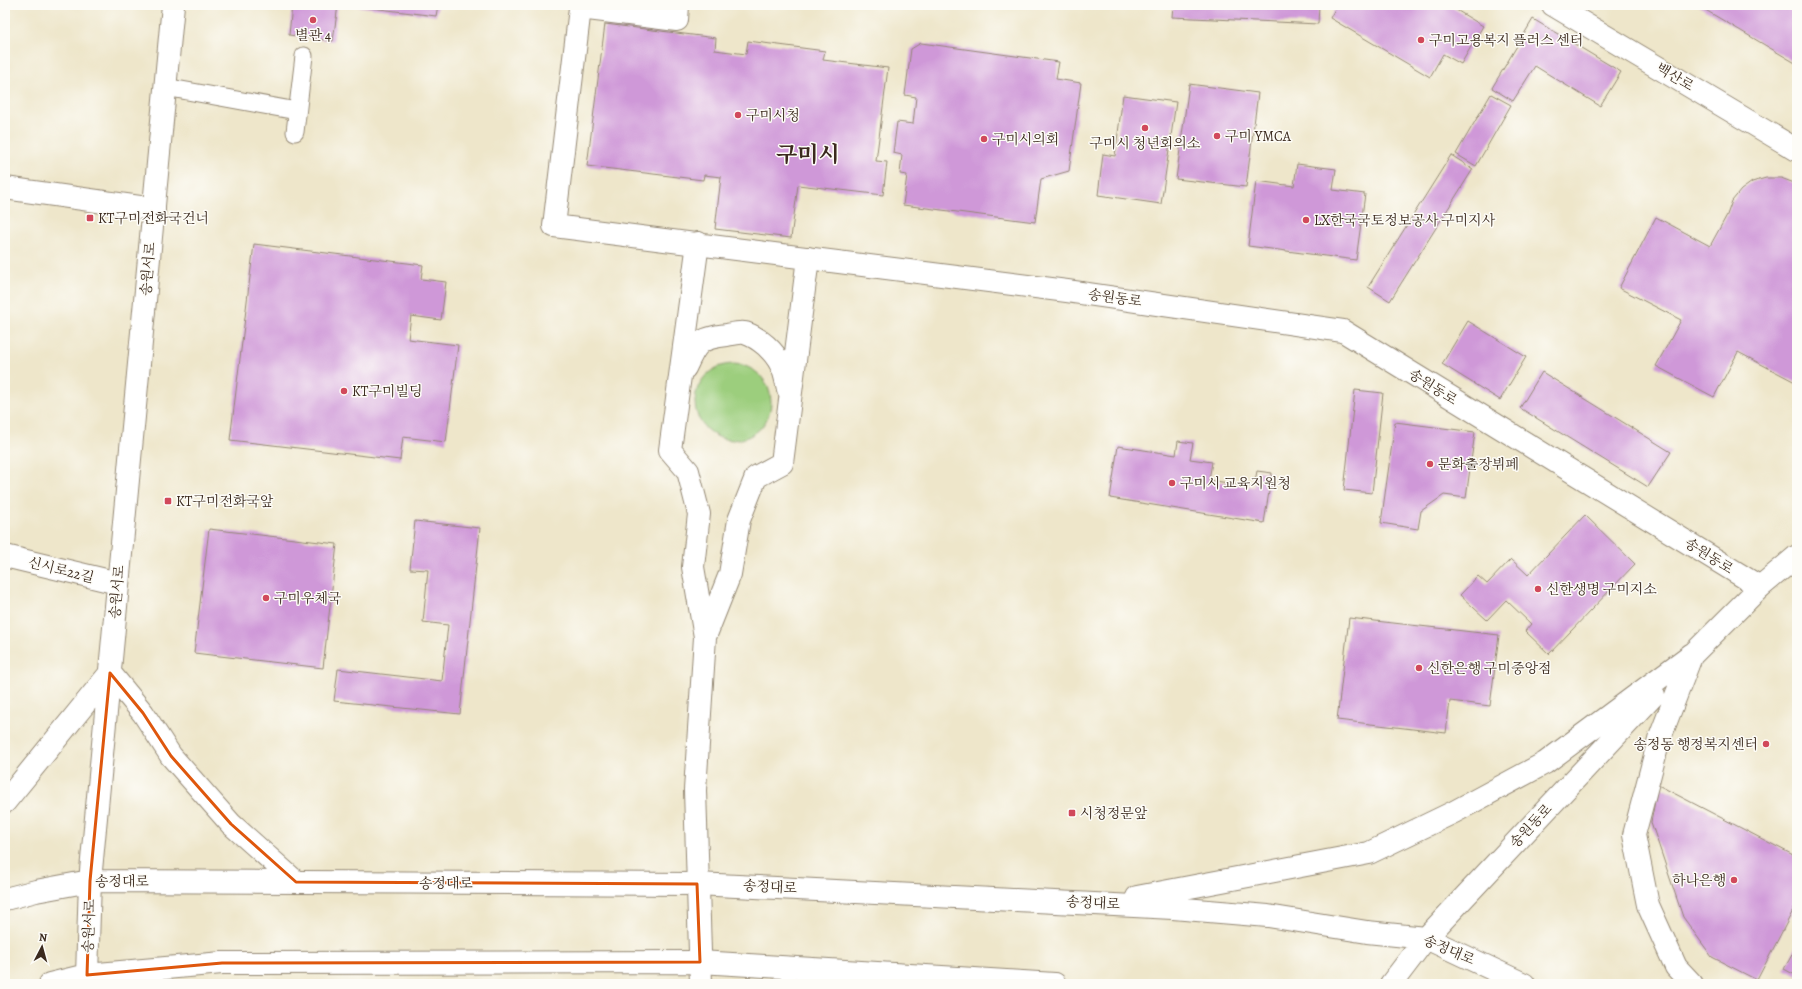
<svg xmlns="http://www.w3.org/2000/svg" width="1802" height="989" viewBox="0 0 1802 989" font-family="Alegreya,'Noto Serif KR',serif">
<rect width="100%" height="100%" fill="#fdfcf7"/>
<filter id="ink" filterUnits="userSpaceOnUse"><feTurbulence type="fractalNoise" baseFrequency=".025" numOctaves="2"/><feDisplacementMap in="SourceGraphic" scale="8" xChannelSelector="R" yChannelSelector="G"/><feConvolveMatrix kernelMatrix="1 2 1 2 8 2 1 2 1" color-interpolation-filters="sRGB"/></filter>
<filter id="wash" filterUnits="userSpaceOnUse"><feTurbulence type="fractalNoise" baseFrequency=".012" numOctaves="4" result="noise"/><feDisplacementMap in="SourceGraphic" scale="16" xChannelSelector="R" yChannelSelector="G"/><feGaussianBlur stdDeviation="0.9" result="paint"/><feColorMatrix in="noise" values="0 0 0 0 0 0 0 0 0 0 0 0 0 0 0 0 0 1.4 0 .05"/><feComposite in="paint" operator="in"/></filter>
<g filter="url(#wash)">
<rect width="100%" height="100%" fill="#eee6ca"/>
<!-- green -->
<path fill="#9cce7d" stroke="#6c7c4e" d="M695 402a38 38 0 1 1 76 0a38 38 0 1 1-76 0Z"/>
<g id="blocks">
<!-- building -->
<path fill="#cf98d8" d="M292 5H338L333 41 289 35Z
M347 5H438L436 16Z
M1173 5H1319L1318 24 1172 17Z
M1337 5H1448L1483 26 1461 64 1443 54 1430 77 1330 18Z
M1697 5H1790L1797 9V64Z
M1533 19 1621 72 1600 106 1535 66 1513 101 1492 88Z
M605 24 716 38 715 50 746 54 748 41 825 51 823 60 888 68 876 161 887 162 883 195 798 185 791 238 715 229 721 177 704 175 703 180 587 166Z
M921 43 1059 62 1056 79 1081 83 1069 171 1041 179 1035 222 903 205 907 175 900 174 902 155 893 153 897 122 913 124 916 97 905 95 911 49Z
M1189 84 1258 93 1246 187 1176 179Z
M1491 94 1511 105 1476 166 1456 154Z
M1123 95 1176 102 1161 204 1098 195 1103 154 1115 156Z
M1451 155 1473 169 1390 301 1368 287Z
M1297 164 1336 169 1333 190 1365 194 1356 260 1248 246 1256 181 1294 186Z
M1766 178H1781L1797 184V280L1792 290 1797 293V383L1738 352 1714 397 1656 366 1681 320 1619 288 1656 217 1710 246 1727 215 1732 201 1741 190 1752 182Z
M254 244 423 265 421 279 446 282 441 320 411 316 408 339 458 345 446 442 403 437 400 460 230 440Z
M1468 321 1526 357 1500 400 1442 364Z
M1542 372 1671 452 1648 487 1520 408Z
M1355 390 1383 393 1372 493 1344 490Z
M1395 422 1475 432 1466 498 1444 495 1421 511 1418 529 1381 523Z
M1178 441 1193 443 1190 459 1212 462 1209 480 1254 487 1257 471 1272 473 1264 523 1110 498 1118 446 1176 455Z
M1585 515 1635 564 1549 654 1525 631 1531 624 1506 600 1487 620 1460 595 1478 576 1487 584 1511 559 1528 575Z
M415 521 480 528 460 714 334 701 338 669 442 681 448 625 423 622 428 570 410 569Z
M209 529 337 544 323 668 194 653Z
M1349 618 1499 635 1490 706 1450 701 1446 733 1337 720Z
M1658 785 1797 857V903L1757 980 1712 957 1683 917 1651 822Z
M1797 946V976L1784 969Z"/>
</g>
</g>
<g filter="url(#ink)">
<use href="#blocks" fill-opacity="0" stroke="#948874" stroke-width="1"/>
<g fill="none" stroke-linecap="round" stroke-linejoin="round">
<!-- service casing -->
<g stroke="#948874" stroke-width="19">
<path id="service" d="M165 87 297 111
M295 132 304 56"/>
</g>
<!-- minor casing -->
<g stroke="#948874" stroke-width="24">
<path id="minor" d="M678 5 677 20 580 8 554 226 1067 291 1343 331 1760 587
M5 188 154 209
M698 243 670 450 688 471 699 514 693 567 705 637 695 790 701 984
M685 368C696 344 698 338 727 335 732 334 740 332 745 333 760 338 774 351 781 365 785 372 786 381 788 389
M5 556 118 583
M705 637 730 574 739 520 756 477 782 463 808 258"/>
</g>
<!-- tertiary casing -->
<g stroke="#948874" stroke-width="24">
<path id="tertiary" d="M1553 5 1797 150
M1683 664 1760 587 1797 556
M110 673 143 713 171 756 231 824 296 882
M5 802 110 673
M1137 897 1369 853 1454 812 1545 763 1692 654
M5 899 36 891 90 881 697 884 1173 908 1268 916 1367 932 1426 938 1524 984
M87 975 90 881 173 5
M50 984 87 975 222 963 700 962 1055 984
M1391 984 1426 938 1654 695
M1692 984 1676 967 1648 905 1634 835 1659 740 1692 654"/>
</g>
<!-- service -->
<use href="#service" stroke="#fff" stroke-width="17"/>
<!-- minor -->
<use href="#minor" stroke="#fff" stroke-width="22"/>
<!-- tertiary -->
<use href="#tertiary" stroke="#fff" stroke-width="22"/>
</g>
</g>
<!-- marked area -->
<path fill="none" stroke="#df570d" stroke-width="3" stroke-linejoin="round" d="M110 673 143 713 171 756 231 824 296 882 697 884 700 962 222 963 87 975 90 881Z"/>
<!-- markers -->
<g fill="#d1495b" stroke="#fdfcf7" stroke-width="1.5">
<circle cx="313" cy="20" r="4"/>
<circle cx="1421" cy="40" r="4"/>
<circle cx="738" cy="115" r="4"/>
<circle cx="1145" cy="128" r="4"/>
<circle cx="1217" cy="136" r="4"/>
<circle cx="984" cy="139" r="4"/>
<rect x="86" y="214" width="8" height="8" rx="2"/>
<circle cx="1306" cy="220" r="4"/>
<circle cx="344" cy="391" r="4"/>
<circle cx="1430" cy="464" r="4"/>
<circle cx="1172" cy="483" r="4"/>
<rect x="164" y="497" width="8" height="8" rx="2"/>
<circle cx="1538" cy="589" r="4"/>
<circle cx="266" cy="598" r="4"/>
<circle cx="1419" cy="668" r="4"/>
<circle cx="1766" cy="744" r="4"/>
<rect x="1068" y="809" width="8" height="8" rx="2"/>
<circle cx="1734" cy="880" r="4"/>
</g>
<g text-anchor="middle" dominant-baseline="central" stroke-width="3" stroke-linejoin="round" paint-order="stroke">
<!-- poi labels -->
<g font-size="14" fill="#3b2a1e" stroke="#fdfcf7" text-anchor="start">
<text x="313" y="35" text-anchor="middle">별관 4</text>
<text x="1429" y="40">구미고용복지 플러스 센터</text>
<text x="746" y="115">구미시청</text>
<text x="1225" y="136">구미 YMCA</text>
<text x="992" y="139">구미시의회</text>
<text x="1145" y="143" text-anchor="middle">구미시 청년회의소</text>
<text x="98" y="218">KT구미전화국건너</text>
<text x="1314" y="220">LX한국국토정보공사 구미지사</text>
<text x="352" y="391">KT구미빌딩</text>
<text x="1438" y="464">문화출장뷔페</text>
<text x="1180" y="483">구미시 교육지원청</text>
<text x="176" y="501">KT구미전화국앞</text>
<text x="1546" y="589">신한생명 구미지소</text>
<text x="274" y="598">구미우체국</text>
<text x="1427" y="668">신한은행 구미중앙점</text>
<text x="1758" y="744" text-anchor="end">송정동 행정복지센터</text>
<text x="1080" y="813">시청정문앞</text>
<text x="1726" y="880" text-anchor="end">하나은행</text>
</g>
<!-- street labels -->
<g font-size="14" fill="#3b2a1e" stroke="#fdfcf7">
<text transform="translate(1675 77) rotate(31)">백산로</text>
<text transform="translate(148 269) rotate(-85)">송원서로</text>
<text transform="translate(1115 298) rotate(8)">송원동로</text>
<text transform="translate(1433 387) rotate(32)">송원동로</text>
<text transform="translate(1709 556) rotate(32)">송원동로</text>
<text transform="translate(61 570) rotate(14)">신시로22길</text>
<text transform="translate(117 592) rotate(-85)">송원서로</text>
<text transform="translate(1531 826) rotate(-47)">송원동로</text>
<text x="122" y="881">송정대로</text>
<text x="446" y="883">송정대로</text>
<text transform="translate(770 887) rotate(3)">송정대로</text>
<text transform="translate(1093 903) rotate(3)">송정대로</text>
<text transform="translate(89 926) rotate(-88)">송원서로</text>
<text transform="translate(1449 950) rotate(23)">송정대로</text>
</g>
<!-- town labels -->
<g font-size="22" font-weight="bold" fill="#3b2a1e" stroke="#fdfcf7">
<text x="808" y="155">구미시</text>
</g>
</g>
<!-- margin -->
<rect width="1802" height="989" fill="none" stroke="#fdfcf7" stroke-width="20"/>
<!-- north arrow -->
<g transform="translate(42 947) rotate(6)" stroke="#fdfcf7" stroke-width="3" paint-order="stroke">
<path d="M0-3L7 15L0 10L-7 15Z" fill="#3b2a1e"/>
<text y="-6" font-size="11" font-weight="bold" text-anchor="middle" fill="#3b2a1e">N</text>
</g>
</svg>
